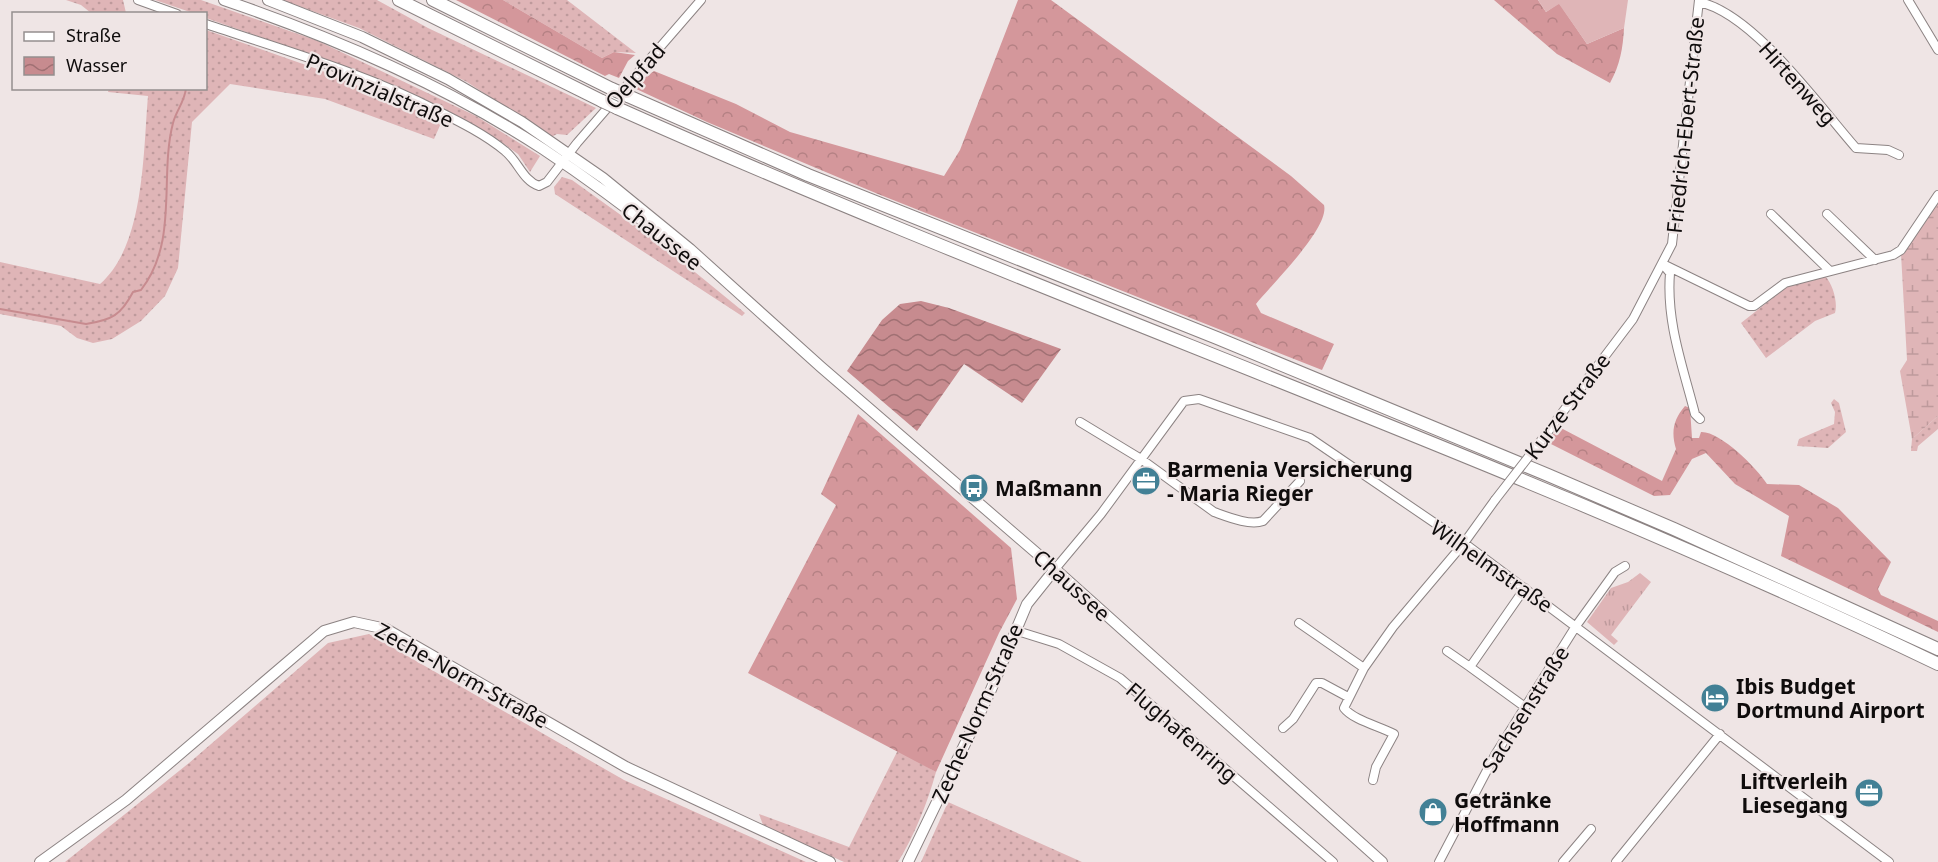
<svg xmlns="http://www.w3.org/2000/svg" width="1938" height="862" viewBox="0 0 1938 862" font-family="'Noto Sans',sans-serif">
<defs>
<pattern id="grass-dots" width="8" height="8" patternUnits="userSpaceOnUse" patternTransform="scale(1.5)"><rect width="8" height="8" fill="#dfb5b7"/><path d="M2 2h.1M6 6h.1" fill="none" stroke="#be9a9c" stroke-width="1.8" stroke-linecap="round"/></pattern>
<pattern id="forest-crowns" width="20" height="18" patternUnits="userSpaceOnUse" patternTransform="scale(1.5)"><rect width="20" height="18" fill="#d4979b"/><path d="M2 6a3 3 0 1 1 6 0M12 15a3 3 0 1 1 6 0" fill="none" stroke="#b58184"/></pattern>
<pattern id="wetland-marsh" width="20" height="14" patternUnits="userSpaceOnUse" patternTransform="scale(1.5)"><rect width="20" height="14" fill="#dfb5b7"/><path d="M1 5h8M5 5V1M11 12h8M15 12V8" fill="none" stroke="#be9a9c"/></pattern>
<pattern id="park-tufts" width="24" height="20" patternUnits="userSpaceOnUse" patternTransform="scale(1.5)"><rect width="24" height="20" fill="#dfb5b7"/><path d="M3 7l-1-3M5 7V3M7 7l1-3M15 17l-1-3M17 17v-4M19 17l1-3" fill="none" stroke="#be9a9c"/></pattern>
<pattern id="water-waves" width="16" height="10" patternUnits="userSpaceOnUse" patternTransform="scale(1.5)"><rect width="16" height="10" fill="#c78b8f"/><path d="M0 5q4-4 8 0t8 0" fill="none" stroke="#a07073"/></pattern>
</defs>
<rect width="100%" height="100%" fill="#efe5e5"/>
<!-- grass -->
<path fill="url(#grass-dots)" d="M66 0H123L126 13H91L81 5Z
M155 0H201L318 41 476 116 540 156 530 172 518 154 491 135 422 98 340 65 206 18V14L193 13Z
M282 0H377L428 28 596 108 567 135 557 134 551 137 467 82 359 28Z
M503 0H567L636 53 614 52 602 58Z
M206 30 320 70 442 121 434 139 325 99 230 84 192 122 178 268 165 296 141 321 112 339 93 343 77 338 61 326 0 314V262L100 284C145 245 143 152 148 96L108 92 109 89 206 88Z
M562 177 572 180 657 241 745 313 742 316 555 194 554 187Z
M1825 276C1833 284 1838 303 1835 313L1815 321 1766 358 1741 323 1788 286Z
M1834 399 1839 403 1846 432 1828 448 1797 446 1799 439 1834 424 1835 412 1831 403Z
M1938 416V429L1918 446 1917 451H1911L1912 439Z
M369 634 624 780 806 862H65L189 763 328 643Z
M898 750 936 772C927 804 915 834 898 862H844L763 825 759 814 849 847Z
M948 802 1082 862H921Z"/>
<!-- forest -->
<path fill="url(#forest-crowns)" d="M456 0H503L602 58 614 52 635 55 628 61 619 78 609 74 605 76Z
M1018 0H1051L1291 176 1324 205C1330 228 1271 285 1256 304L1261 313 1334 344 1322 370 878 194 707 122 632 87 654 71 736 104 790 132 944 176 960 150Z
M1494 0H1538L1546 12 1559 3 1587 44 1624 28C1623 48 1620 65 1610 83L1557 54Z
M1685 406 1690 408 1692 438H1699L1701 432C1720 431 1757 468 1767 484L1799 485 1838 508 1891 562 1878 589 1881 595 1938 621V632L1781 556 1789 516 1735 484 1706 453 1692 459 1670 495 1654 496 1547 442 1559 427 1662 481 1676 449C1671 432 1673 420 1685 406Z
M858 414 1011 548 1017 599 999 633 936 772 748 673 836 505 821 494Z"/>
<!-- wetland -->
<path fill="url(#wetland-marsh)" d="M1938 199V416L1912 439 1900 371 1907 360 1901 254Z"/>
<!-- park -->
<path fill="url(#park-tufts)" d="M1640 573 1651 582 1611 635 1618 641 1614 645 1587 622 1611 588 1628 582Z"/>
<!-- garden -->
<path fill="#dfb5b7" d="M1538 0H1628L1624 28 1587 44 1559 4 1546 12Z"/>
<!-- water -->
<path fill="url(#water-waves)" d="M921 301 949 308 1061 349 1022 403 964 364 917 431 847 371 882 320 900 304Z"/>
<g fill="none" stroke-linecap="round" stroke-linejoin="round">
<!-- stream -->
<path stroke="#c78b8f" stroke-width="2" d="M0 309 86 324C112 320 121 315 133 292L141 290C179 241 159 177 173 123 176 111 185 101 186 88"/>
<!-- minor casing -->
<g stroke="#8c8383" stroke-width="10">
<path id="minor" d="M138 0 177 14
M1908 0 1938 50
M1699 2C1753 13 1819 106 1856 148L1888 150 1899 155
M206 24C283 50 365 73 438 111 460 122 486 135 505 151 518 161 523 181 539 186L547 182 577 143 701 0
M1771 214 1830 271
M1827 214 1875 260
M1663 264 1749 306H1754L1785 283 1893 255 1901 250 1938 195
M1665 267 1670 273C1666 322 1683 367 1695 414L1700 419
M1080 422 1141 459 1214 512C1228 517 1250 526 1263 521L1300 481
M1540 442 1633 319 1672 244 1699 0
M1055 569 1101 514 1184 401 1199 399 1310 438 1464 543 1889 862
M1299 623 1364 668 1393 627 1464 543 1495 500
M1014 630 1059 644 1120 678 1333 862
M1447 651 1470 667 1525 588
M1470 667 1525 707
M1364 668 1344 708C1353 720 1379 726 1394 734L1376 767 1373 780
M1283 728 1293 719 1316 683H1322L1348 697
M1439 862 1495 755 1576 626 1615 572 1625 566
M1563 862 1591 829
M1616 862 1720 734"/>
</g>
<!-- major casing -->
<g stroke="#8c8383" stroke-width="12">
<path id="major" d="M224 0C335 38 445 85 543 149 585 177 626 207 665 238
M268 0 362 37 448 79 522 122 603 178 690 249 821 367 1055 569 1382 862
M40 862 126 800 324 631 354 622 386 629 626 767 830 862
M908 862 990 692 1027 604 1055 569"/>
</g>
<!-- highway casing -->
<g stroke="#8c8383" stroke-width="14">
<path id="highway" d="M399 0 602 101
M433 0 612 89
M628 96 808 175 1217 338 1548 475 1674 529 1938 649
M617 108C1054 303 1507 457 1938 664"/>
</g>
<!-- minor -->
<use href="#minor" stroke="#fff" stroke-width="8"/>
<!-- major -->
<use href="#major" stroke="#fff" stroke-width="10"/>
<!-- highway -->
<use href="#highway" stroke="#fff" stroke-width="12"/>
<!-- minor-bridge casing -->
<g stroke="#8c8383" stroke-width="10" stroke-linecap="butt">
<path id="minor-bridge" d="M1495 500 1540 442"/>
</g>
<!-- highway-bridge casing -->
<g stroke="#8c8383" stroke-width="14" stroke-linecap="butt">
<path id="highway-bridge" d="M612 89 628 96
M602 101 617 108"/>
</g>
<!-- minor-bridge -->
<use href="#minor-bridge" stroke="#fff" stroke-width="8"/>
<!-- highway-bridge -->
<use href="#highway-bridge" stroke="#fff" stroke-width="12"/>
</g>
<!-- icons -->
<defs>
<g id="office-disc" transform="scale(1.5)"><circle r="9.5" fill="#428095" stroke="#efe5e5"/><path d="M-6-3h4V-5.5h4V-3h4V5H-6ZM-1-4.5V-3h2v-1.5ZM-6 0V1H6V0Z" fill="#fff"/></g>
<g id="bus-disc" transform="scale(1.5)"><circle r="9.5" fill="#428095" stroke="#efe5e5"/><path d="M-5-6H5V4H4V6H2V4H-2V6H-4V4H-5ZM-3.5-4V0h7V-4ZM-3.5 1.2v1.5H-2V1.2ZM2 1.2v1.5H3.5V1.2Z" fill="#fff"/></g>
<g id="hotel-disc" transform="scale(1.5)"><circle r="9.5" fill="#428095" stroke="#efe5e5"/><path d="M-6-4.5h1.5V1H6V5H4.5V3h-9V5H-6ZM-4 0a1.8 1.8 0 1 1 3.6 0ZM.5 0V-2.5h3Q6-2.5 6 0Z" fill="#fff"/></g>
<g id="shop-disc" transform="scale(1.5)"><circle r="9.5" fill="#428095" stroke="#efe5e5"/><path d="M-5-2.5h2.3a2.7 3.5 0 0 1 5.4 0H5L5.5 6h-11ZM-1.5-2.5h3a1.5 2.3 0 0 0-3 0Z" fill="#fff"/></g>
</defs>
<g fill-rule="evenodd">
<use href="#office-disc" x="1146" y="481"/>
<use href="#bus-disc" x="974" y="488"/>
<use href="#hotel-disc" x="1715" y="698"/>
<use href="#office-disc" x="1869" y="793"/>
<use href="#shop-disc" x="1433" y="812"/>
</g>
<g text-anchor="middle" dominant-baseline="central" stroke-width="4.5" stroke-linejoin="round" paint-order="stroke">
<!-- street labels -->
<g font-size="21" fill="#0f0c0c" stroke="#efe5e5">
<text transform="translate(635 76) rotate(-49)">Oelpfad</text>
<text transform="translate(1798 83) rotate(48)">Hirtenweg</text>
<text transform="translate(380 90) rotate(23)">Provinzialstraße</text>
<text transform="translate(1685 125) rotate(-84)">Friedrich-Ebert-Straße</text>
<text transform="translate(662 236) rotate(38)">Chaussee</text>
<text transform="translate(1567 406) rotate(-53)">Kurze Straße</text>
<text transform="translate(1492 566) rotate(35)">Wilhelmstraße</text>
<text transform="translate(1072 585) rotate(42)">Chaussee</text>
<text transform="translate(462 675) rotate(29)">Zeche-Norm-Straße</text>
<text transform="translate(1525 709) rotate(-58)">Sachsenstraße</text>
<text transform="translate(977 713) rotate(-66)">Zeche-Norm-Straße</text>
<text transform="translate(1182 732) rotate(41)">Flughafenring</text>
</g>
<!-- poi labels -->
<g font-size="21" font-weight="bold" fill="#0f0c0c" stroke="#efe5e5" text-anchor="start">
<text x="1167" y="469">Barmenia Versicherung<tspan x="1167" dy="24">- Maria Rieger</tspan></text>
<text x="995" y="488">Maßmann</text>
<text x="1736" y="686">Ibis Budget<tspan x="1736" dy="24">Dortmund Airport</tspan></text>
<text x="1848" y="781" text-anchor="end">Liftverleih<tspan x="1848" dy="24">Liesegang</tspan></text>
<text x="1454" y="800">Getränke<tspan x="1454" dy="24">Hoffmann</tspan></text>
</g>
</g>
<!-- legend -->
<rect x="12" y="12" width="195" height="78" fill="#efe5e5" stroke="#958e8e" stroke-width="1.5"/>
<rect x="24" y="32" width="30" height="9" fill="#ffffff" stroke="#958e8e" stroke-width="1.5"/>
<text x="66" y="42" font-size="18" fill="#0f0c0c">Straße</text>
<rect x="24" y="57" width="30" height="18" fill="url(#water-waves)" stroke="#958e8e" stroke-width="1.5"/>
<text x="66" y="72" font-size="18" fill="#0f0c0c">Wasser</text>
</svg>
